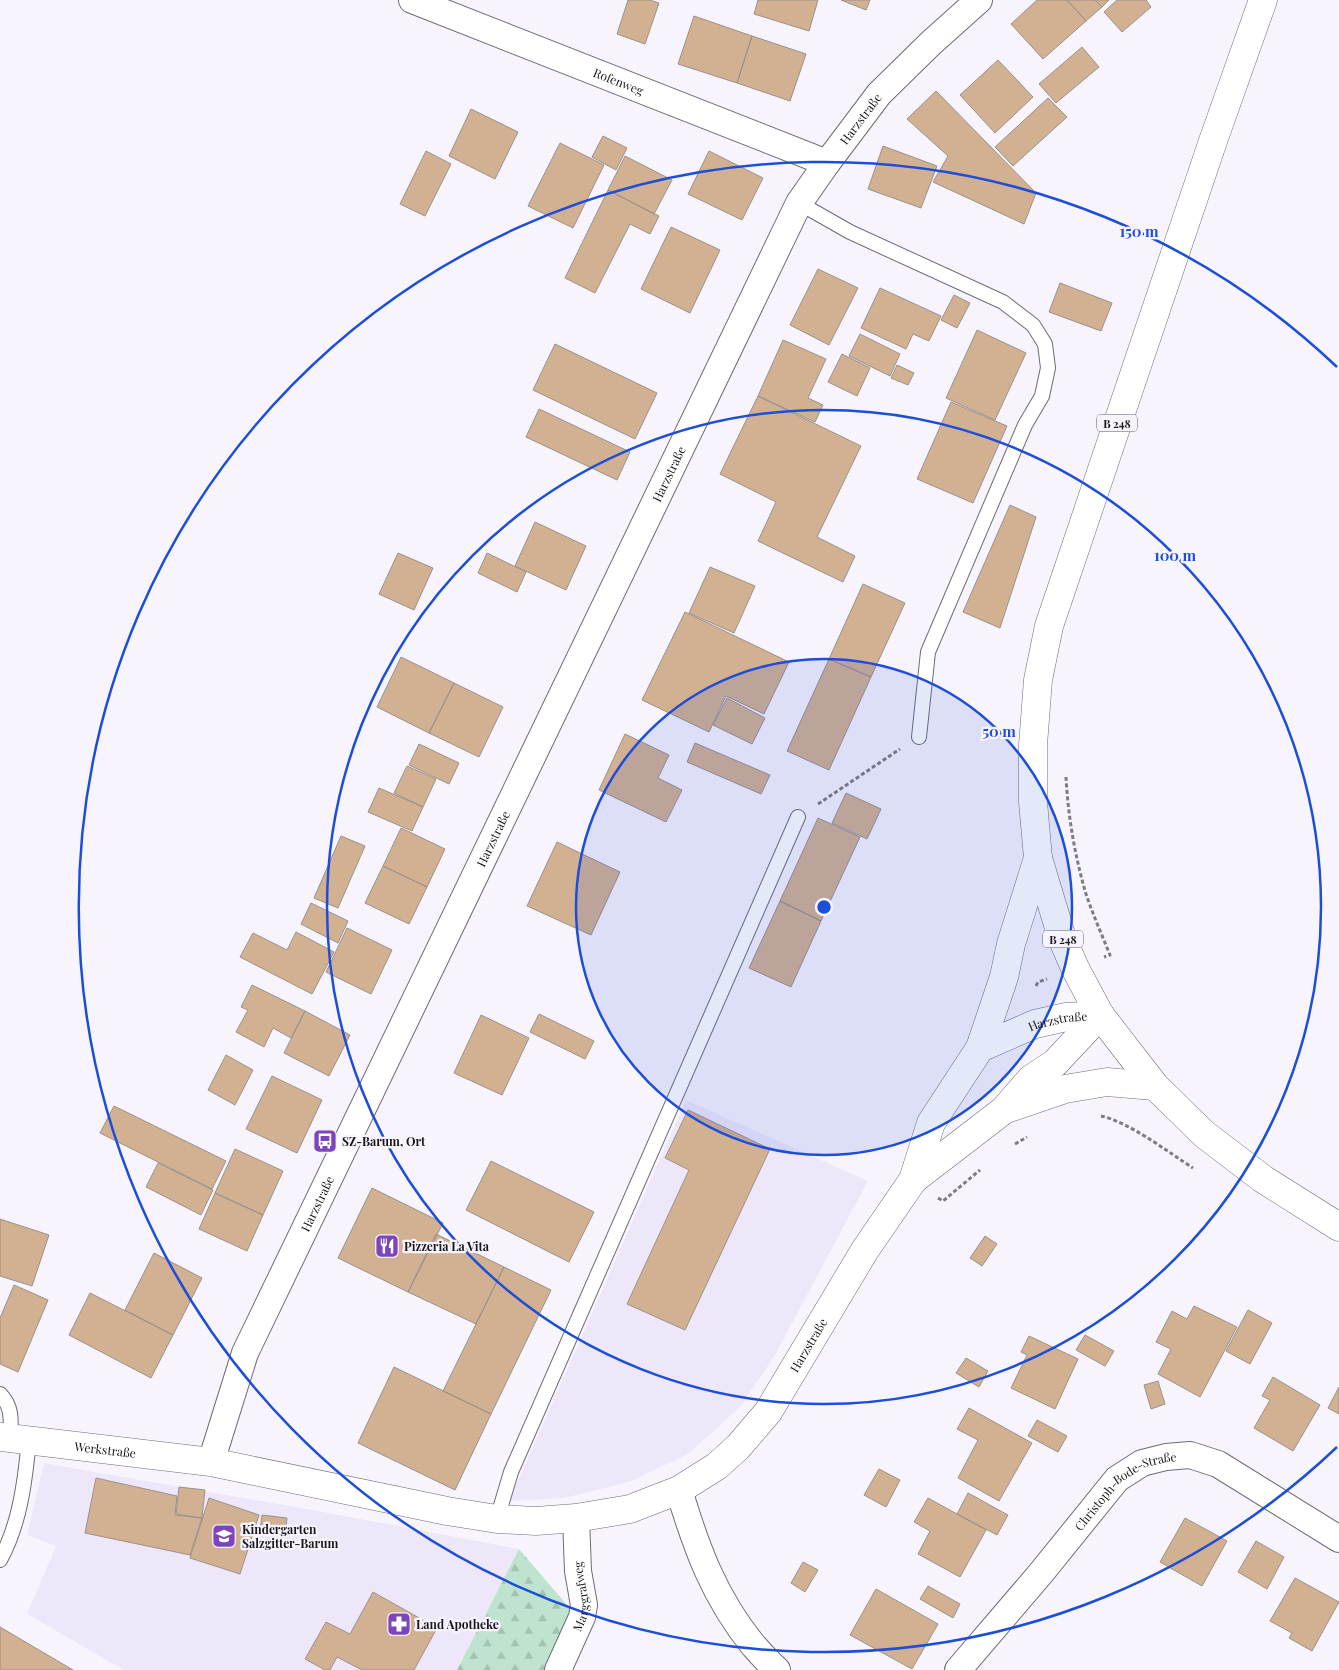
<svg xmlns="http://www.w3.org/2000/svg" width="1339" height="1670" viewBox="0 0 1339 1670" font-family="'Playfair Display',serif">
<defs>
<pattern id="forest-firs" width="22" height="20" patternUnits="userSpaceOnUse" patternTransform="scale(1.25)"><rect width="22" height="20" fill="#bee4d0"/><path d="M5 1l3.5 6h-7zM16 11l3.5 6h-7z" fill="#a3c3b2"/></pattern>
</defs>
<rect width="100%" height="100%" fill="#f8f4fe"/>
<!-- built -->
<path fill="#eee7fa" d="M686 1100 868 1181 774 1357 740 1407 688 1454 629 1482 564 1498 509 1501Z
M44 1463 318 1511 519 1549 457 1670H124L27 1614 56 1546 27 1535Z"/>
<!-- forest -->
<path fill="url(#forest-firs)" d="M519 1549 573 1612 546 1670H457Z"/>
<!-- building -->
<path fill="#d2b193" stroke="#9b9189" d="M628 0H650L659 3 645 44 617 34Z
M758 0H818L809 31 754 14Z
M841 0H870L866 10Z
M1037 0H1067L1086 21 1043 59 1011 24Z
M1067 0H1095L1102 7 1086 21Z
M1095 0H1109L1102 7Z
M1117 0H1146L1151 7 1122 32 1104 12Z
M694 16 752 36 737 83 678 64Z
M752 36 806 54 790 101 737 83Z
M1082 47 1099 67 1056 103 1039 84Z
M998 60 1033 97 995 133 960 95Z
M936 91 1036 193 1024 224 933 182 948 156 907 119Z
M1048 98 1067 117 1013 166 995 147Z
M471 109 518 132 495 179 449 156Z
M603 136 627 148 616 170 592 157Z
M560 143 604 165 573 228 528 206Z
M883 146 937 166 921 208 868 189Z
M426 151 451 164 425 216 400 204Z
M709 151 763 178 742 220 688 194Z
M625 156 672 180 654 214 608 190Z
M608 190 659 216 650 234 630 224 595 293 565 278Z
M671 227 720 250 690 313 641 289Z
M818 269 858 288 829 345 790 325Z
M1060 283 1112 303 1101 331 1049 312Z
M880 288 941 316 929 341 913 334 906 349 861 328Z
M954 295 970 303 957 328 941 320Z
M977 330 1026 353 995 420 946 398Z
M860 334 900 354 890 376 849 356Z
M783 340 826 359 808 398 823 405 815 422 758 396Z
M555 344 657 393 635 439 533 390Z
M842 354 870 368 857 396 828 382Z
M897 365 914 373 908 385 891 378Z
M758 396 861 446 817 537 855 556 843 582 758 541 776 502 720 474Z
M951 402 1007 426 973 503 917 479Z
M539 409 630 452 617 480 526 437Z
M1010 505 1036 517 1000 628 963 612Z
M535 522 586 546 566 590 515 566Z
M398 553 433 568 414 610 379 594Z
M487 553 526 572 517 592 478 573Z
M710 567 755 586 734 633 689 613Z
M863 584 905 603 871 677 829 659Z
M685 612 789 662 764 714 726 696 709 732 642 700Z
M401 657 454 683 429 733 377 707Z
M829 659 871 677 829 770 787 751Z
M454 683 503 707 479 757 429 733Z
M727 698 765 718 752 744 713 725Z
M625 734 669 755 658 778 682 790 666 822 599 790Z
M695 743 770 775 761 794 687 762Z
M419 744 459 763 449 784 409 765Z
M407 766 436 779 423 807 394 793Z
M379 788 423 807 412 831 368 812Z
M846 793 881 809 867 839 832 823Z
M818 818 860 837 821 921 780 901Z
M401 828 445 849 427 887 383 866Z
M341 836 365 846 338 908 314 898Z
M557 842 620 872 591 935 527 906Z
M383 866 427 887 409 924 365 903Z
M780 901 821 921 791 987 749 968Z
M311 903 348 921 338 943 301 924Z
M347 928 392 950 371 994 326 972Z
M296 932 334 952 312 994 240 957 253 933 287 950Z
M252 985 305 1011 291 1038 273 1028 264 1047 236 1032 248 1010 241 1007Z
M305 1011 350 1035 329 1076 284 1053Z
M539 1014 594 1041 585 1059 530 1032Z
M481 1015 529 1038 502 1095 454 1073Z
M226 1055 253 1070 235 1105 208 1090Z
M272 1076 322 1100 297 1153 246 1129Z
M114 1106 226 1161 212 1189 100 1133Z
M688 1110 770 1149 685 1330 627 1304 689 1170 665 1158Z
M235 1149 283 1171 263 1215 215 1193Z
M491 1161 594 1212 569 1262 466 1210Z
M158 1163 213 1190 201 1215 146 1187Z
M372 1188 443 1223 408 1292 338 1258Z
M215 1193 263 1215 247 1251 199 1229Z
M0 1219 49 1235 32 1286 0 1276Z
M436 1234 504 1267 476 1324 408 1292Z
M985 1236 997 1244 982 1266 970 1258Z
M154 1253 202 1278 173 1335 125 1310Z
M504 1267 551 1290 491 1414 443 1391Z
M14 1285 48 1300 18 1372 0 1364V1318Z
M90 1293 173 1335 151 1378 69 1335Z
M1194 1306 1237 1327 1200 1397 1158 1374 1171 1349 1156 1342 1172 1311 1187 1319Z
M1248 1310 1272 1323 1250 1364 1226 1351Z
M1085 1335 1114 1351 1105 1366 1076 1350Z
M1029 1336 1078 1359 1055 1409 1011 1388 1027 1355 1021 1352Z
M966 1358 988 1371 979 1387 956 1373Z
M394 1367 491 1414 455 1490 358 1443Z
M1273 1377 1320 1405 1293 1451 1254 1428 1270 1400 1262 1396Z
M1158 1381 1165 1404 1151 1409 1144 1385Z
M1339 1387V1414L1328 1408Z
M969 1408 1032 1443 999 1501 958 1478 978 1440 957 1429Z
M1037 1420 1067 1436 1058 1452 1028 1436Z
M879 1469 900 1480 886 1507 864 1495Z
M96 1478 177 1496 175 1515 202 1518 190 1555 85 1533Z
M179 1487 205 1490 202 1518 176 1514Z
M968 1493 1008 1515 997 1535 957 1514Z
M209 1498 259 1515 240 1574 190 1558Z
M928 1498 986 1530 960 1577 918 1554 930 1531 914 1522Z
M262 1515 287 1518 285 1534 260 1531Z
M1185 1518 1227 1541 1202 1586 1160 1562Z
M1256 1541 1284 1557 1267 1589 1238 1572Z
M803 1562 818 1570 805 1592 791 1583Z
M1295 1578 1339 1602 1312 1651 1289 1638 1292 1633 1270 1621Z
M928 1586 960 1604 953 1618 920 1599Z
M876 1589 938 1624 912 1669 850 1635Z
M373 1592 437 1628 414 1670H362L337 1657 330 1670H325L305 1659 326 1622 350 1634Z
M0 1627 73 1670H0Z"/>
<g fill="none" stroke-linecap="round" stroke-linejoin="round">
<!-- lane casing -->
<g stroke="#6f6b75" stroke-width="16">
<path id="lane" d="M799 203 850 232 1003 302 1033 325 1045 344 1048 368 1042 396 1025 425 928 652 919 737
M0 1394C13 1407 11 1421 10 1438
M497 1519 511 1472 798 817
M0 1560C20 1524 25 1481 29 1440"/>
</g>
<!-- street casing -->
<g stroke="#6f6b75" stroke-width="28">
<g id="street">
<path id="s1" d="M412 0 827 163"/>
<path id="s2" d="M211 1462 245 1353 799 203 827 163 879 94 931 43 979 0"/>
<path d="M679 1490C696 1547 714 1597 753 1645 761 1654 768 1662 777 1670"/>
<path id="s3" d="M558 1670 582 1617 584 1605 578 1571 576 1518"/>
<path id="s4" d="M958 1670 1041 1573 1117 1479 1142 1463 1166 1457 1190 1455 1218 1464 1339 1539"/>
</g>
</g>
<!-- secondary casing -->
<g stroke="#6f6b75" stroke-width="29">
<g id="secondary">
<path d="M980 1048 1004 977 1011 944 1038 858"/>
<path d="M1006 1109 1065 1089 1107 1082 1155 1086"/>
<path d="M913 1180 1004 1110 1031 1079 1055 1063 1100 1015"/>
<path id="s5" d="M0 1437 211 1462 447 1511 497 1519 536 1521 576 1518 630 1509 679 1490 717 1466 738 1447 768 1412 865 1250 913 1180 931 1123 980 1048 1035 1024 1066 1017 1100 1015"/>
</g>
</g>
<!-- primary casing -->
<g stroke="#6f6b75" stroke-width="29">
<path id="primary" d="M1263 0 1213 141 1049 626 1038 680 1033 745V802L1038 858 1062 938 1075 968 1100 1015 1155 1086 1204 1134 1263 1179 1339 1227"/>
</g>
<!-- path -->
<path stroke="#7e7b82" stroke-width="3" stroke-dasharray="4 2.5" stroke-linecap="butt" d="M1066 777C1068 816 1075 857 1086 894 1093 915 1102 935 1110 955L1104 957
M818 804 900 749
M1036 986 1038 982 1047 979
M1101 1116C1129 1122 1168 1152 1193 1168
M1015 1144 1027 1137
M938 1198 943 1201 980 1170"/>
<!-- lane -->
<use href="#lane" stroke="#fff" stroke-width="14"/>
<!-- street -->
<use href="#street" stroke="#fff" stroke-width="26"/>
<!-- secondary -->
<use href="#secondary" stroke="#fff" stroke-width="28"/>
<!-- primary -->
<use href="#primary" stroke="#fff" stroke-width="28"/>
</g>
<!-- distance rings -->
<circle cx="824" cy="907" r="248" fill="#1d4ed8" fill-opacity=".12"/>
<g fill="none" stroke="#1d4ed8" stroke-width="2.5">
<circle cx="824" cy="907" r="248"/>
<circle cx="824" cy="907" r="497"/>
<path d="M1337 1447A745 745 0 1 1 1337 367"/>
</g>
<!-- icons -->
<defs>
<g id="bus-square" transform="scale(1.25)"><rect x="-9" y="-9" width="18" height="18" rx="4" fill="#7e45bb" stroke="#f8f4fe"/><path d="M-5-6H5V4H4V6H2V4H-2V6H-4V4H-5ZM-3.5-4V0h7V-4ZM-3.5 1.2v1.5H-2V1.2ZM2 1.2v1.5H3.5V1.2Z" fill="#fff"/></g>
<g id="restaurant-square" transform="scale(1.25)"><rect x="-9" y="-9" width="18" height="18" rx="4" fill="#7e45bb" stroke="#f8f4fe"/><path d="M-5-6h1v4h1v-4h1v4h1v-4h1v5L-1.5 .5V6h-2V.5L-5-1ZM5-6V6H3V1.5H1.5Q1.5-4 5-6Z" fill="#fff"/></g>
<g id="school-square" transform="scale(1.25)"><rect x="-9" y="-9" width="18" height="18" rx="4" fill="#7e45bb" stroke="#f8f4fe"/><path d="M0-5L7-2L0 1L-7-2ZM-4 1L0 2.5L4 1V4Q0 6-4 4Z" fill="#fff"/></g>
<g id="pharmacy-square" transform="scale(1.25)"><rect x="-9" y="-9" width="18" height="18" rx="4" fill="#7e45bb" stroke="#f8f4fe"/><path d="M-2-6h4v4h4v4h-4v4h-4v-4h-4v-4h4Z" fill="#fff"/></g>
</defs>
<g fill-rule="evenodd">
<use href="#bus-square" x="325" y="1141"/>
<use href="#restaurant-square" x="387" y="1246"/>
<use href="#school-square" x="224" y="1536"/>
<use href="#pharmacy-square" x="399" y="1624"/>
</g>
<g text-anchor="middle" dominant-baseline="central" stroke-width="4.5" stroke-linejoin="round" paint-order="stroke">
<!-- shield labels -->
<g fill="#f8f4fe" stroke="#5b595e" stroke-width="1">
<rect x="1097" y="414.5" width="40" height="17" rx="4"/>
<rect x="1043" y="930.5" width="40" height="17" rx="4"/>
</g>
<g font-size="11" font-weight="bold" fill="#18161a">
<text x="1117" y="423">B 248</text>
<text x="1063" y="939">B 248</text>
</g>
<!-- street labels -->
<g font-size="12" fill="#18161a" stroke="#f8f4fe">
<text stroke="none"><textPath href="#s1" startOffset="222">Rofenweg</textPath></text>
<text stroke="none"><textPath href="#s2" startOffset="1495">Harzstraße</textPath></text>
<text stroke="none"><textPath href="#s2" startOffset="1090">Harzstraße</textPath></text>
<text stroke="none"><textPath href="#s2" startOffset="685">Harzstraße</textPath></text>
<text stroke="none"><textPath href="#s5" startOffset="1316">Harzstraße</textPath></text>
<text stroke="none"><textPath href="#s2" startOffset="280">Harzstraße</textPath></text>
<text stroke="none"><textPath href="#s5" startOffset="888">Harzstraße</textPath></text>
<text stroke="none"><textPath href="#s5" startOffset="106">Werkstraße</textPath></text>
<text stroke="none"><textPath href="#s4" startOffset="249">Christoph-Bode-Straße</textPath></text>
<text stroke="none"><textPath href="#s3" startOffset="79">Marggrafweg</textPath></text>
</g>
<!-- poi labels -->
<g font-size="12" font-weight="bold" fill="#18161a" stroke="#f8f4fe" text-anchor="start">
<text x="342" y="1141">SZ-Barum, Ort</text>
<text x="404" y="1246">Pizzeria La Vita</text>
<text x="242" y="1529">Kindergarten<tspan x="242" dy="14">Salzgitter-Barum</tspan></text>
<text x="416" y="1624">Land Apotheke</text>
</g>
</g>
<circle cx="824" cy="907" r="8" fill="#1d4ed8" stroke="#f8f4fe" stroke-width="2.5"/>
<g font-size="15" text-anchor="middle" font-weight="bold" fill="#1d4ed8" stroke="#f8f4fe" stroke-width="4.5" stroke-linejoin="round" paint-order="stroke">
<text x="1139" y="237">150 m</text>
<text x="1175" y="561">100 m</text>
<text x="999" y="737">50 m</text>
</g>
</svg>
